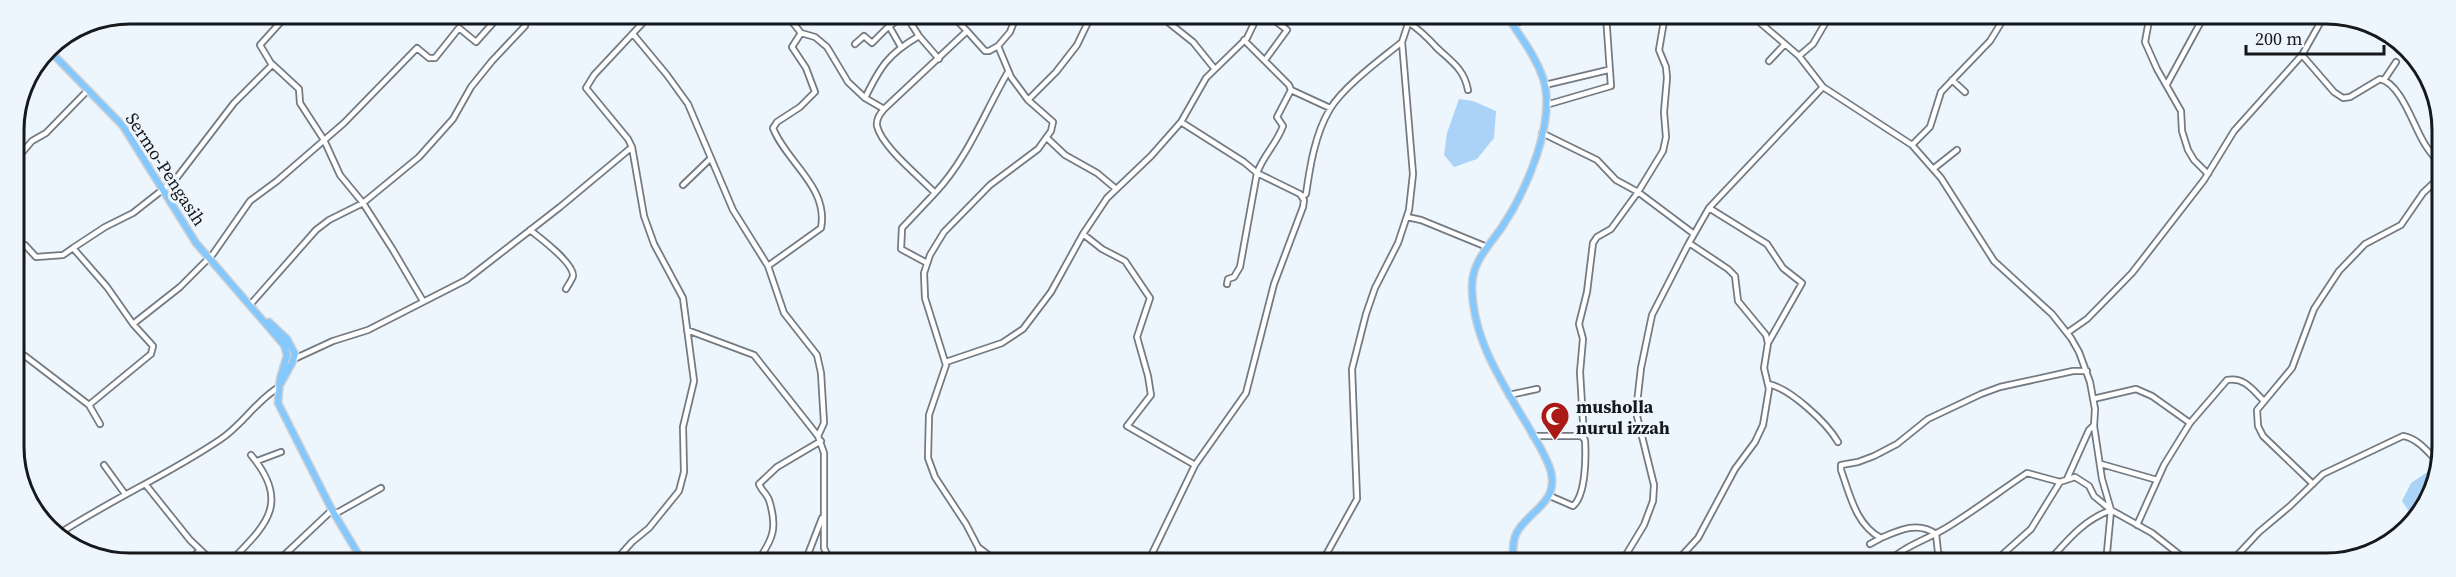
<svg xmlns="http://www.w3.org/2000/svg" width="2456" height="577" viewBox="0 0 2456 577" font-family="'Source Serif 4',serif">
<rect width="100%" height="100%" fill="#edf5fd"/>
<!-- green -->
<path fill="#abd3f8" d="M1459 99 1473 101 1496 111 1494 138 1477 159 1454 167 1444 155 1447 133Z
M2436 466 2440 471 2413 517 2402 501 2411 483Z"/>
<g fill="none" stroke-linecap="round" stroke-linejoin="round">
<!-- minor casing -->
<g stroke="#737a81" stroke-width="8">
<path id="minor" d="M521 14 523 16
M786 14 801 33 815 37 827 47 848 82 865 98 884 109 967 31 985 51H989L998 46 1011 77 1028 100 1053 122 1051 131 1038 149 990 185 944 232 930 255 924 273 925 298 946 365 929 415 928 458 935 477 966 524 978 547 991 557 1006 562
M905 14 919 36 939 59
M951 14 967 31
M1159 15 1193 42 1214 68
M1751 15 1799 56 1823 87 1912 145 1941 178 1994 261 2052 314 2071 338 2079 352 2090 382 2095 409 2094 426 2102 479 2111 510 2106 563
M2150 15 2145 42 2157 69 2181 111 2182 131 2188 150 2194 160 2208 174
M1408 22C1420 30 1428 38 1437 48 1452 62 1464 69 1468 90
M1512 24 1542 15
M889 26 901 47
M633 34 667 75 688 104 733 210 768 266 821 228C829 187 786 162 773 128L777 122 800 107 815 92 806 68 792 47 801 33
M855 44 864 36 872 43 889 26 906 15
M998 46 1010 32 1017 14
M2302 55 2334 92 2343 98 2350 97 2380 79C2400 83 2413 124 2423 141 2427 149 2434 157 2440 164
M1799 56 1813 44 1830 15
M1265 60 1287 30 1268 15
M1769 61 1785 44
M272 64 299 89 300 103 324 140 340 175 363 203 393 250 423 301
M1952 80 1965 92
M2384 80 2396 62
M2167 84 2204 16
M1545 85 1608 70
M1291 90 1330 108
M865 98C880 67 888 54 919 36
M1028 100 1056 72 1077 45 1092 14
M1546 105 1611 86 1606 15
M884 109C880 114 876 119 877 126 882 147 920 177 935 193L902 228 901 249 927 263
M1542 133 1597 160 1616 180 1638 192 1663 151 1666 137 1664 112 1667 78 1666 67 1659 50 1665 15
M1047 138 1065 155 1097 173 1115 188
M1912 145 1930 127 1941 92 1990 41 2006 15
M14 162 32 141 46 133 88 90
M1933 169 1957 150
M683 185 711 158
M935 193C968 158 984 113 1008 72
M1302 197 1306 194C1310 166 1315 134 1330 109 1344 86 1381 59 1402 42
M1709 208 1767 244 1783 268 1802 283 1768 343
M1407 217 1421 220 1487 247
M530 230C539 237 574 263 573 276 572 280 568 285 566 289
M1083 234 1102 249 1125 261 1150 298 1137 337 1148 376 1151 395 1127 426 1195 465
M14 247 25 245 36 257 63 255 73 248
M768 266 784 313 817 355 821 373 824 423 818 436
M1227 284 1228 279 1234 277 1240 267 1257 173C1263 156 1277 143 1283 126L1277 117 1291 90 1289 85 1244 40
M250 305 316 230 329 220 363 203 419 157 453 119 471 87 492 61 525 26
M133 324 107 287 73 248 105 227 133 213 175 180 234 103 272 65 260 45 288 14
M687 330 754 355 818 436 824 453V548L830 560
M2067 333 2087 319 2132 273 2204 180 2234 131 2302 55 2324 16
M15 356 20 354 25 356 89 405 151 354 153 346 133 324 180 287 213 254 250 201 277 181 344 123 417 48 429 58H435L459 28 476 42 501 14
M294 359 333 341 368 330 466 280 560 207 632 147 628 139 586 88 594 75 651 14
M946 362 1002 343 1023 329 1051 292 1083 234 1107 198 1151 156 1181 122 1206 78 1247 38 1258 15
M1768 384C1790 388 1827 423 1838 442
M1509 395 1537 389
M2093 399 2136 389 2152 396 2190 423 2227 380C2244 377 2252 389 2263 400
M89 405 100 424
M1533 436H1581L1585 440C1586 457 1586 495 1573 506L1550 496
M1584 438 1580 372 1583 339 1579 324 1587 292 1593 243 1597 237 1611 229 1638 192 1694 234
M257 461 281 452
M2101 464 2157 480
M104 465 125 494
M2067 479 2089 430 2094 425
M2313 484 2263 436 2258 426 2257 410 2292 368 2314 309 2339 271 2365 244 2401 225 2423 193 2440 177
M146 485 190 540 212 561
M335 514 381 488
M2137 525 2164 465 2190 423
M1936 534C1918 521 1899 530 1881 538 1856 525 1850 495 1841 470V465L1858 462 1874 456 1897 444 1928 419 1981 394 2000 387 2073 371H2087
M1936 534 1938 552 1945 563
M57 535C110 500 168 475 221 439 243 424 256 401 279 387
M1870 544 1881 538
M978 547 982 562
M189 561 200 550
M231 561C266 525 291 503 251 455
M278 561 332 510
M614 562 632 542 649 528 679 491 684 472 683 427 694 381 683 298 654 244 644 216 632 147
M757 562C773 539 778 528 769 500 767 494 761 490 759 484L777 467 821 441
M805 562 822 518
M1148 562 1195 465 1246 393 1274 284 1303 207 1304 200 1300 194 1257 173 1244 162 1181 122
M1322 562 1357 499 1352 369 1366 314 1375 288 1398 243 1409 210 1413 174 1402 42 1411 15
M1621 563 1644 525 1653 501 1654 485 1636 412 1641 368 1652 315 1689 243
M1675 563 1698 538 1735 469 1755 442 1763 425 1769 389 1764 368 1768 343 1766 335 1738 301 1735 276 1728 269 1689 243 1709 208 1823 87
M1887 563C1904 546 1926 540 1946 528 1974 511 2000 491 2027 473L2060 482 2075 477 2089 486 2094 496 2111 510 2152 533 2190 563
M1993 563 2031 529 2060 482
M2047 563C2068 540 2082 521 2111 510
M2230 563 2259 532 2290 506 2323 474 2403 436C2417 438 2427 451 2437 461L2440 459"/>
</g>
<!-- major casing -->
<g stroke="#d0d1d2" stroke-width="9">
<path id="major" d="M1507 15C1519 36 1535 54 1543 78 1557 121 1526 191 1502 227 1489 246 1472 262 1472 286 1472 339 1503 384 1529 428 1537 442 1547 457 1551 472 1558 503 1530 510 1517 532 1512 541 1513 552 1513 563
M47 48 123 126 196 243 284 345 287 355 280 379 278 403 332 510 363 562
M269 322 287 339 295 354 292 363 281 383"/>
</g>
<!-- minor -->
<use href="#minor" stroke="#fff" stroke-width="4.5"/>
<!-- major -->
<use href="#major" stroke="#84c8fd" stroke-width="6"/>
</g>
<!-- icons -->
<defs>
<g id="mosque-pin" transform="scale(1.5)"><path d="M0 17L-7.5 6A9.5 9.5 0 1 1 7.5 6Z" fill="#ab1a16" stroke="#edf5fd"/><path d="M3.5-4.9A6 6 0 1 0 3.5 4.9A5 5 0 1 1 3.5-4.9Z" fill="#fff"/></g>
</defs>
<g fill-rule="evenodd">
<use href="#mosque-pin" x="1555" y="416"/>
</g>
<g text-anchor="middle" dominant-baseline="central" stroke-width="6" stroke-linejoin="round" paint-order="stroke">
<!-- street labels -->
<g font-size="18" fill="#16191c" stroke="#edf5fd">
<text transform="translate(166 169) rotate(57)">Sermo-Pengasih</text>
</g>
<!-- poi labels -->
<g font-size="18" font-weight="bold" fill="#16191c" stroke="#edf5fd" text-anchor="start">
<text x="1576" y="406">musholla<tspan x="1576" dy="21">nurul izzah</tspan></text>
</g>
</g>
<!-- crop -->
<path d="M0 0H2456V577H0ZM130 24H2326A106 106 0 0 1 2432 130V447A106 106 0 0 1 2326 553H130A106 106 0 0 1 24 447V130A106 106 0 0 1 130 24Z" fill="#edf5fd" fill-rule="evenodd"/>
<path fill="none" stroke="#16191c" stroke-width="3" d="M130 24H2326A106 106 0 0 1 2432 130V447A106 106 0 0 1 2326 553H130A106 106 0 0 1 24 447V130A106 106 0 0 1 130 24Z"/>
<!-- scale -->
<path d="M2246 45v9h138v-9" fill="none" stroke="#16191c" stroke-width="3"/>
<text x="2255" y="45" font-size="18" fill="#16191c" stroke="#edf5fd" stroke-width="4.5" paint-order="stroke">200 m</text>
</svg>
